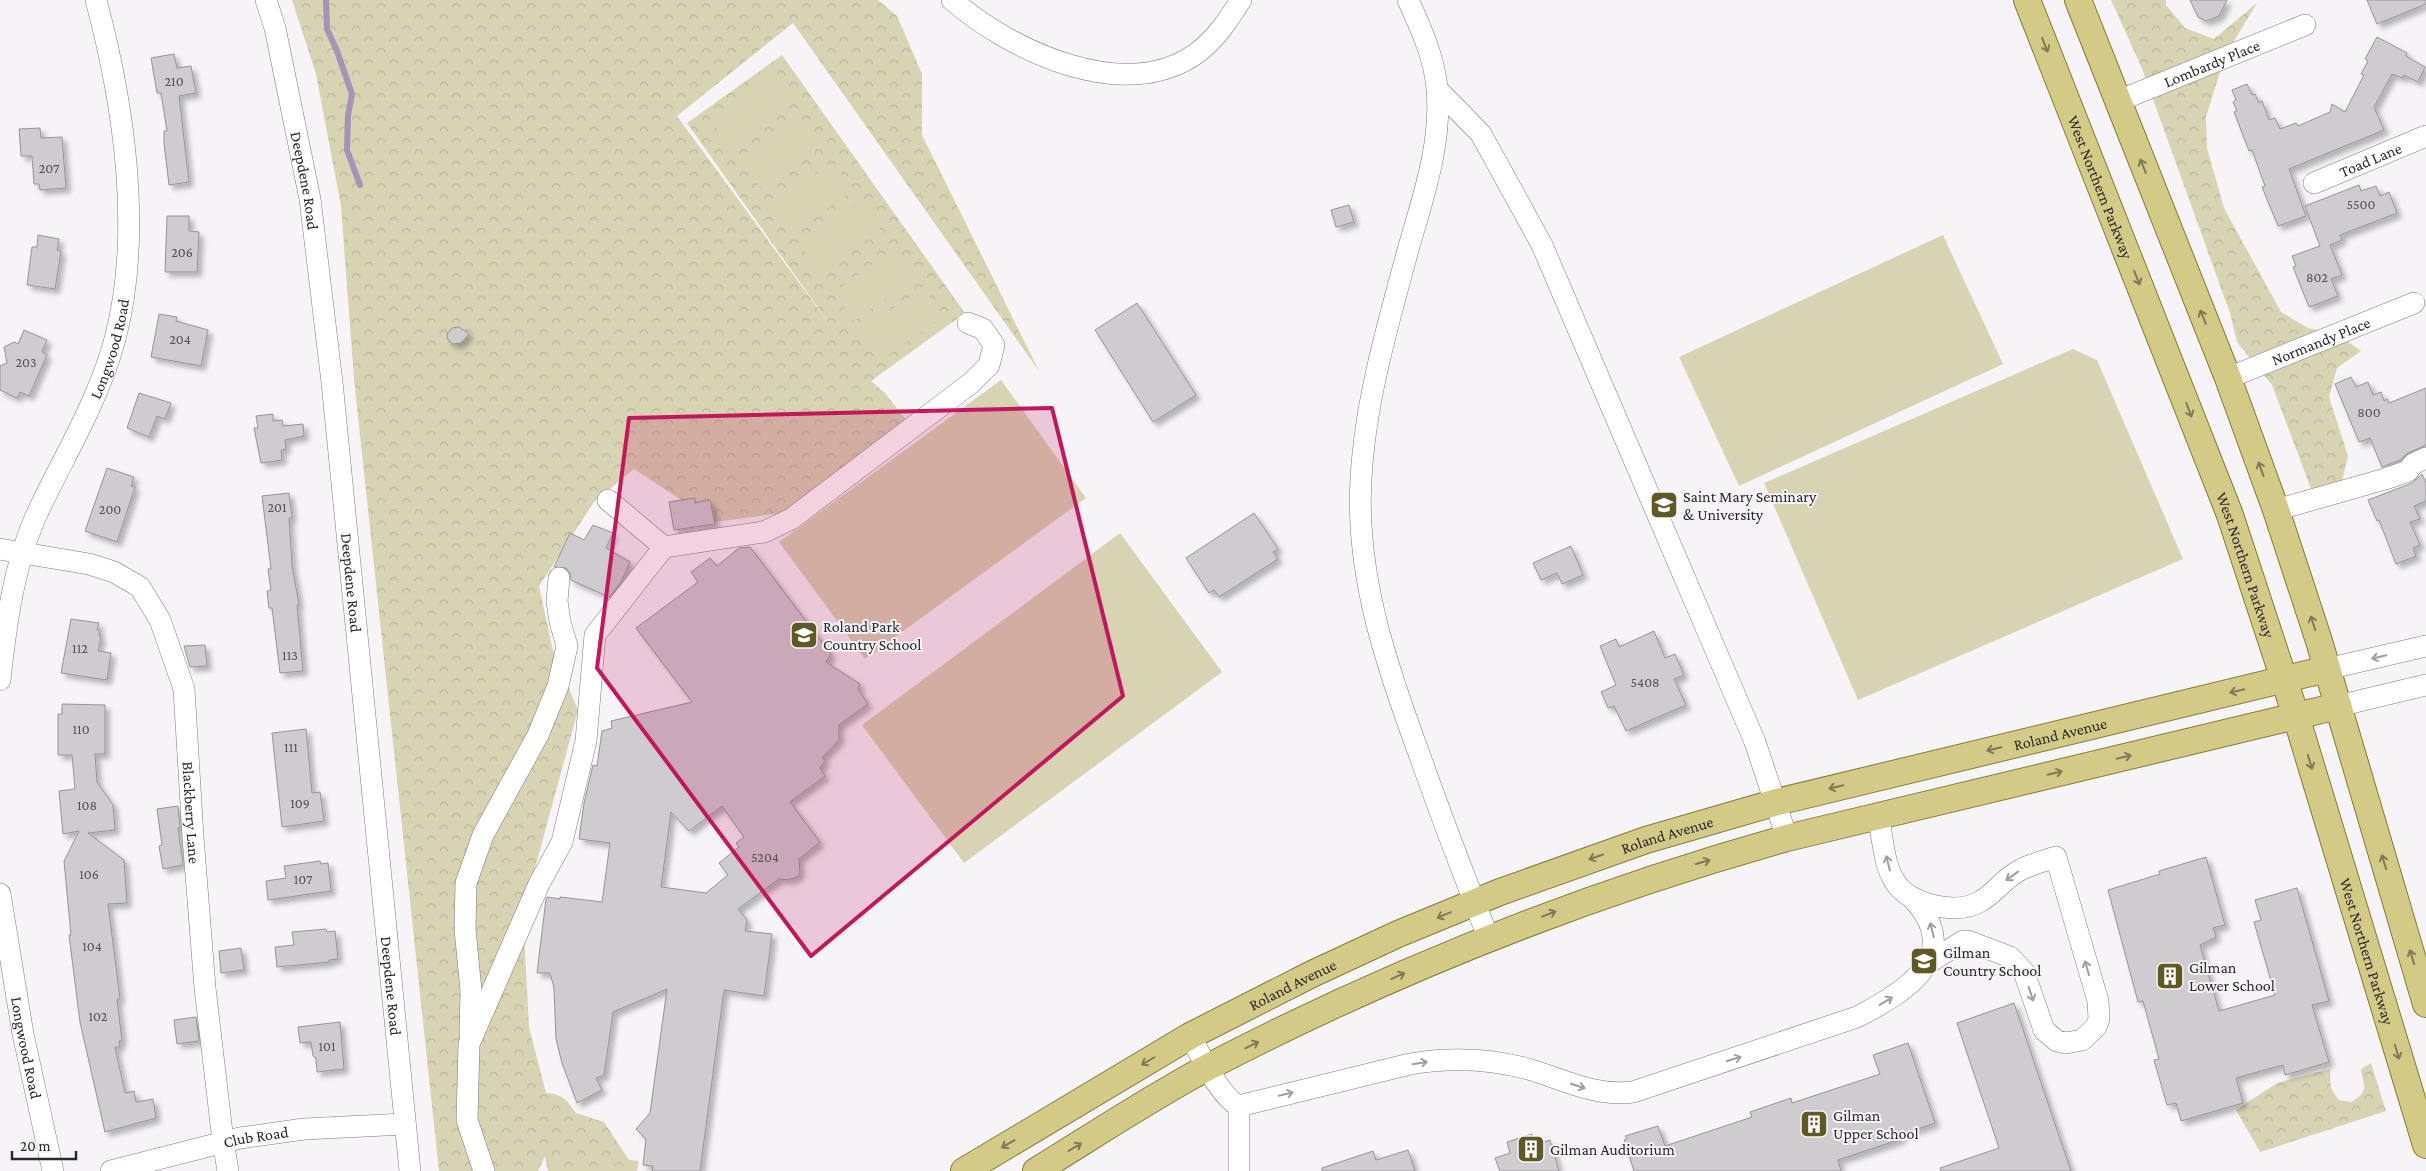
<svg xmlns="http://www.w3.org/2000/svg" width="2426" height="1171" viewBox="0 0 2426 1171" font-family="'Crimson Pro',serif">
<defs>
<pattern id="forest-crowns" width="20" height="18" patternUnits="userSpaceOnUse" patternTransform="scale(1.25)"><rect width="20" height="18" fill="#d7d3b3"/><path d="M2 6a3 3 0 1 1 6 0M12 15a3 3 0 1 1 6 0" fill="none" stroke="#b9b59a"/></pattern>
<filter id="shadow"><feDropShadow dx="4.5" dy="4.5" stdDeviation="2.5" flood-color="#0004"/></filter>
</defs>
<rect width="100%" height="100%" fill="#f6f4f7"/>
<!-- forest -->
<path fill="url(#forest-crowns)" d="M292 0H878L897 16 922 74V135L1039 371 793 23 677 116 841 340 687 123 782 55 965 313 871 381 885 393 906 420 782 513 715 522 634 469 594 502 539 586 553 651 578 710 523 912 529 1027 546 1093C562 1094 567 1100 576 1113L604 1122 629 1160 639 1161 637 1171H548L545 1156 538 1171H439L354 379 341 206 316 74Z
M2111 0H2166V5L2185 28 2214 39 2257 3 2225 56 2206 117 2207 148 2224 208 2281 312 2308 328 2337 334 2361 351 2337 368 2329 397 2348 456 2341 485 2313 494 2272 385 2237 342 2230 313 2141 66Z
M2371 1063 2386 1111 2260 1152 2236 1110 2277 1083 2330 1069C2331 1084 2328 1086 2339 1100L2351 1102C2371 1090 2363 1086 2361 1069Z"/>
<!-- pitch -->
<path fill="#d7d3b3" d="M771 76 792 104 731 148 710 119Z
M799 115 820 144 759 187 738 159Z
M833 162 853 190 792 234 772 206Z
M861 202 881 230 820 274 800 245Z
M1943 235 2003 364 1739 486 1679 357Z
M895 248 915 277 854 321 834 292Z
M923 287 943 316 882 360 862 331Z
M2073 349 2097 360 2183 559 1858 700 1764 483Z
M1001 380 1086 498 865 659 779 542Z
M1120 533 1222 672 964 863 862 725Z"/>
<g fill="none" stroke-linecap="round" stroke-linejoin="round">
<!-- stream -->
<path stroke="#aa91b7" stroke-width="6" d="M326 0 327 29 337 51 352 94 348 115 347 150 360 185"/>
</g>
<!-- building -->
<path fill="#cecccf" stroke="#959396" fill-rule="evenodd" filter="url(#shadow)" d="M2190 0H2227L2219 16 2206 21 2198 17Z
M2367 0H2426V4L2377 24Z
M2377 37 2407 53 2406 56 2425 67 2418 82 2404 75 2403 78 2392 74 2374 107 2384 130 2289 169 2306 216 2278 226 2262 187 2265 186 2252 150 2249 151 2234 112 2237 111 2233 102 2236 100 2232 90 2247 84 2252 95 2255 94 2259 103 2262 101 2269 120 2275 118 2280 129 2296 123 2298 126 2330 112 2332 104 2345 112 2364 75 2361 74 2368 61 2365 59Z
M174 54 177 68 191 66 196 93 179 96 189 182 169 185 164 143V131H167L161 93H157L151 58Z
M40 128 41 138 62 137 66 188 40 190 39 184H34L32 156H21L19 129Z
M2359 185 2361 191 2376 186 2380 196 2389 192 2397 213 2340 235 2342 240 2330 245 2342 275 2331 279 2338 296 2309 307 2293 267 2296 266 2292 256 2320 246 2305 206Z
M1349 205 1354 222 1336 227 1331 210Z
M167 216H189V231L199 232 197 272H165Z
M38 235 59 239 57 250 61 251 55 289 27 285 32 247H37Z
M1137 303 1196 395 1153 422 1095 330Z
M159 314 177 317 176 321 208 330 201 366 151 357Z
M459 327 469 334 461 343 453 344 448 340 447 334 452 328Z
M24 330 47 340 42 352 47 355 29 396 20 392 17 398 0 390V366L7 363 4 347 14 342 18 344Z
M2351 377 2356 387 2368 382 2373 395 2381 392 2384 401 2387 399 2389 403 2426 388V445L2408 453 2400 460 2382 467 2370 438 2359 442 2335 384Z
M139 393 171 403 165 419 157 416 149 437 127 428Z
M273 414V421L282 420 283 426 303 424 304 436 285 440 286 449 281 450 282 460 261 463 254 428H258L256 416Z
M107 468 134 477 131 486 135 487 117 542 85 531Z
M2422 474 2426 483V501L2414 506 2420 519 2410 522 2420 545 2413 548 2416 556 2396 564 2379 520 2377 521 2368 500 2412 483Z
M289 493 292 518H289L292 566 299 604 297 605 303 671 280 673 272 608H269L267 591 271 590 268 569H271L262 496Z
M695 498V503L710 500 715 524 674 530 669 502Z
M1254 513 1278 549 1273 552 1278 559 1219 597 1214 590 1209 593 1186 558Z
M593 525 613 533 606 548 630 562 621 582 609 597 571 580 570 573 566 568 554 567 570 533 584 540Z
M1571 546 1583 575 1562 584 1557 573 1541 580 1533 563Z
M750 547 831 654 826 662 860 684 858 689 868 704 839 725V740L822 758 826 760 820 768 825 776 790 802 820 842 799 859 800 873 797 877 788 880 779 879 738 909 747 920 745 931 772 934 764 996 724 990 700 1171H652L653 1166 643 1165 646 1139 636 1129 650 1113 667 989 613 1012 604 1075 596 1078 602 1090 577 1103 562 1063 556 1039 554 988 550 973H537L546 899 547 897 560 899V897L602 902 610 843 579 839 584 803 593 765 597 766 602 731 612 728 611 721 692 702 636 628 698 582 691 572 710 558 717 566 739 548ZM722 806 744 837 736 843 739 847 719 863 728 875 706 893 661 887 671 812 689 831Z
M71 619 99 623 97 630H100L99 636 101 637 98 651 111 653 107 680 61 673Z
M1654 631 1665 658 1675 654 1684 675 1674 679 1686 705 1626 731 1614 706 1608 708 1601 692 1616 685 1600 646 1616 639 1619 647Z
M205 645 207 666 190 667 184 646Z
M62 704 105 705V754H95L97 782 113 805 115 830 88 833 124 860 127 903 108 904 120 999H117L122 1041H119L120 1047H115L125 1093 134 1091 136 1102 153 1099 156 1118 105 1132 80 1022 69 935H71L64 861 79 831 63 834 59 791 75 789 72 755H58V714H62Z
M306 729 312 793 320 792 324 821 282 827 272 733Z
M178 806 180 828H178L183 865 163 869 159 846 162 845 157 809Z
M2206 857 2225 925 2213 928 2216 937 2200 945 2219 1011 2275 995 2254 922 2261 920 2255 900 2297 888 2329 1001 2312 1005 2329 1062 2285 1075 2283 1065 2236 1078 2243 1103 2181 1121 2176 1103 2167 1105 2154 1060 2159 1059 2143 1001 2138 1002 2108 890 2160 874 2159 871Z
M320 861 321 864 328 863 331 891 268 900 266 881 286 878 284 866Z
M326 929 327 932 335 931 338 959 329 960 330 962 277 967 275 947 294 945 292 932Z
M241 948 244 970 221 973 219 951Z
M2014 1003 2071 1171H1941L1940 1168 1999 1148 1957 1023Z
M196 1017 199 1041 177 1044 174 1020Z
M340 1022 344 1069 317 1072 316 1058 313 1056 311 1042 300 1043 298 1027Z
M1908 1043 1935 1123 1900 1135 1901 1139 1838 1160 1841 1171H1634L1624 1140 1627 1139 1625 1136 1658 1126 1665 1146 1752 1117 1750 1112 1791 1098 1792 1103 1880 1074 1873 1055Z
M1532 1134 1535 1145 1550 1140 1559 1171H1500L1495 1158 1510 1153 1507 1142Z
M1408 1150 1415 1171H1322V1168L1373 1151 1376 1160Z"/>
<g fill="none" stroke-linecap="round" stroke-linejoin="round">
<!-- minor casing -->
<g stroke="#7c7a7d" stroke-width="22">
<g id="minor">
<path id="s1" d="M266 0 275 28 310 199 332 382 410 1171"/>
<path d="M952 0C1011 51 1125 105 1197 53 1216 39 1229 19 1241 0"/>
<path d="M1408 0C1421 28 1434 57 1437 88 1442 144 1423 197 1408 250 1388 324 1365 402 1361 479 1355 576 1388 670 1421 759 1442 819 1465 878 1488 937"/>
<path d="M1437 89 1481 134 1542 245 1755 742 1787 838"/>
<path id="s2" d="M2118 101 2305 25"/>
<path id="s3" d="M2314 183 2426 136"/>
<path id="s4" d="M2228 378 2414 303"/>
<path d="M608 500 664 547"/>
<path d="M2276 510 2385 479 2408 471 2413 464 2426 458"/>
<path id="s5" d="M0 549 89 564 114 572 140 587 160 620 184 689 193 837 205 988 223 1141 228 1171"/>
<path d="M2327 669 2426 646"/>
<path id="s6" d="M0 680C6 625 13 569 35 518 62 459 98 403 115 339 143 233 124 105 96 0"/>
<path d="M2338 706 2426 685"/>
<path d="M1878 815C1887 861 1883 895 1936 906 1951 909 1968 909 1981 901 1992 895 2000 884 2011 876 2024 866 2040 862 2056 857L2098 1001 2099 1019 2096 1027 2082 1040 2066 1043 2057 1041 2044 1030 2024 972 2010 957 1968 941H1963L1927 964"/>
<path id="s7" d="M0 894 23 1034 53 1171"/>
<path d="M470 1034 471 991 465 929 466 883 483 835 538 735 558 686 567 646 560 622 557 601 559 578"/>
<path d="M1190 1036C1201 1055 1220 1097 1239 1106L1410 1064C1450 1057 1488 1058 1528 1069 1563 1079 1595 1097 1633 1092L1857 1017C1904 993 1965 956 1914 900"/>
<path d="M1239 1106V1171"/>
<path id="s8" d="M111 1171 240 1138 304 1129 405 1124"/>
<path d="M484 1171 467 1120 469 1044 539 884 562 842 586 741 595 635 664 547 764 532 791 519 971 383 989 365 994 345 983 329 968 323"/>
</g>
</g>
<!-- major casing -->
<g stroke="#847b32" stroke-width="28">
<g id="major">
<path id="s9" d="M2027 0 2230 515 2296 716 2426 1145"/>
<path d="M2078 0 2228 378 2276 510 2319 641 2426 1004"/>
<path id="s10" d="M964 1171 1190 1036 1312 974 1398 934 1500 892 1646 840 1777 802 2327 669"/>
<path d="M1036 1171C1093 1136 1150 1098 1210 1066 1395 970 1587 894 1787 838L2338 706"/>
</g>
</g>
<!-- minor -->
<use href="#minor" stroke="#fff" stroke-width="21"/>
<!-- major -->
<use href="#major" stroke="#d3ca87" stroke-width="26"/>
</g>
<!-- one-way arrows -->
<defs><path id="oneway-shaft" d="M-6 0H5M1.5-3L5.5 0L1.5 3" fill="none" stroke-width="1.6" stroke-linecap="round" stroke-linejoin="round" transform="scale(1.25)"/></defs>
<g stroke="#7e7a58">
<use href="#oneway-shaft" transform="translate(2045 45) rotate(68)"/>
<use href="#oneway-shaft" transform="translate(2143 166) rotate(-112)"/>
<use href="#oneway-shaft" transform="translate(2137 278) rotate(68)"/>
<use href="#oneway-shaft" transform="translate(2203 317) rotate(-112)"/>
<use href="#oneway-shaft" transform="translate(2189 410) rotate(69)"/>
<use href="#oneway-shaft" transform="translate(2261 469) rotate(-110)"/>
<use href="#oneway-shaft" transform="translate(2313 623) rotate(-108)"/>
<use href="#oneway-shaft" transform="translate(2237 691) rotate(166)"/>
<use href="#oneway-shaft" transform="translate(1994 749) rotate(166)"/>
<use href="#oneway-shaft" transform="translate(2124 757) rotate(-13)"/>
<use href="#oneway-shaft" transform="translate(2310 762) rotate(73)"/>
<use href="#oneway-shaft" transform="translate(2055 773) rotate(-13)"/>
<use href="#oneway-shaft" transform="translate(1836 787) rotate(166)"/>
<use href="#oneway-shaft" transform="translate(1596 857) rotate(161)"/>
<use href="#oneway-shaft" transform="translate(1703 862) rotate(-16)"/>
<use href="#oneway-shaft" transform="translate(2384 862) rotate(-107)"/>
<use href="#oneway-shaft" transform="translate(1549 914) rotate(-21)"/>
<use href="#oneway-shaft" transform="translate(1444 915) rotate(157)"/>
<use href="#oneway-shaft" transform="translate(2412 957) rotate(-107)"/>
<use href="#oneway-shaft" transform="translate(1398 976) rotate(-24)"/>
<use href="#oneway-shaft" transform="translate(1252 1045) rotate(-27)"/>
<use href="#oneway-shaft" transform="translate(2397 1052) rotate(73)"/>
<use href="#oneway-shaft" transform="translate(1148 1061) rotate(150)"/>
<use href="#oneway-shaft" transform="translate(1008 1144) rotate(149)"/>
<use href="#oneway-shaft" transform="translate(1075 1147) rotate(-31)"/>
</g>
<g stroke="#9f9f9f">
<use href="#oneway-shaft" transform="translate(2379 657) rotate(167)"/>
<use href="#oneway-shaft" transform="translate(1888 863) rotate(-104)"/>
<use href="#oneway-shaft" transform="translate(2012 876) rotate(144)"/>
<use href="#oneway-shaft" transform="translate(1932 930) rotate(-104)"/>
<use href="#oneway-shaft" transform="translate(2087 968) rotate(-106)"/>
<use href="#oneway-shaft" transform="translate(2031 994) rotate(72)"/>
<use href="#oneway-shaft" transform="translate(1886 1001) rotate(-31)"/>
<use href="#oneway-shaft" transform="translate(1734 1059) rotate(-18)"/>
<use href="#oneway-shaft" transform="translate(1420 1063) rotate(-10)"/>
<use href="#oneway-shaft" transform="translate(1578 1086) rotate(18)"/>
<use href="#oneway-shaft" transform="translate(1286 1094) rotate(-14)"/>
</g>
<!-- marked area -->
<path fill="#c2185b" fill-opacity="0.2" stroke="#c2185b" stroke-width="4" stroke-linejoin="round" d="M1052 408 1123 696 811 956 597 668 629 418Z"/>
<!-- icons -->
<defs>
<g id="university-square" transform="scale(1.4375)"><rect x="-9" y="-9" width="18" height="18" rx="4" fill="#5f5925" stroke="#f6f4f7"/><path d="M0-5L7-2L0 1L-7-2ZM-4 1L0 2.5L4 1V4Q0 6-4 4Z" fill="#fff"/></g>
<g id="school-square" transform="scale(1.4375)"><rect x="-9" y="-9" width="18" height="18" rx="4" fill="#5f5925" stroke="#f6f4f7"/><path d="M0-5L7-2L0 1L-7-2ZM-4 1L0 2.5L4 1V4Q0 6-4 4Z" fill="#fff"/></g>
<g id="building-square" transform="scale(1.4375)"><rect x="-9" y="-9" width="18" height="18" rx="4" fill="#5f5925" stroke="#f6f4f7"/><path d="M-4-6H4V6H1V3H-1V6H-4ZM-2.5-4.3h1.7v1.8h-1.7ZM.8-4.3h1.7v1.8H.8ZM-2.5-1h1.7V.8h-1.7ZM.8-1h1.7V.8H.8Z" fill="#fff"/></g>
</defs>
<g fill-rule="evenodd">
<use href="#university-square" x="1664" y="505"/>
<use href="#school-square" x="804" y="635"/>
<use href="#school-square" x="1924" y="961"/>
<use href="#building-square" x="2170" y="976"/>
<use href="#building-square" x="1814" y="1124"/>
<use href="#building-square" x="1531" y="1149"/>
</g>
<g text-anchor="middle" dominant-baseline="central" stroke-width="4" stroke-linejoin="round" paint-order="stroke">
<!-- number labels -->
<g font-size="14" fill="#535253">
<text x="174" y="81">210</text>
<text x="49" y="168">207</text>
<text x="2361" y="204">5500</text>
<text x="182" y="252">206</text>
<text x="2317" y="277">802</text>
<text x="180" y="339">204</text>
<text x="26" y="362">203</text>
<text x="2369" y="412">800</text>
<text x="277" y="507">201</text>
<text x="110" y="509">200</text>
<text x="80" y="648">112</text>
<text x="290" y="655">113</text>
<text x="1645" y="682">5408</text>
<text x="81" y="729">110</text>
<text x="291" y="747">111</text>
<text x="300" y="803">109</text>
<text x="87" y="805">108</text>
<text x="765" y="857">5204</text>
<text x="89" y="874">106</text>
<text x="303" y="879">107</text>
<text x="92" y="946">104</text>
<text x="98" y="1016">102</text>
<text x="327" y="1046">101</text>
</g>
<!-- street labels -->
<g font-size="16" fill="#2a292a" stroke="#f6f4f7">
<text stroke="none"><textPath href="#s2" startOffset="101">Lombardy Place</textPath></text>
<text stroke="none"><textPath href="#s3" startOffset="61">Toad Lane</textPath></text>
<text stroke="none"><textPath href="#s1" startOffset="185">Deepdene Road</textPath></text>
<text stroke="none"><textPath href="#s9" startOffset="201">West Northern Parkway</textPath></text>
<text stroke="none"><textPath href="#s4" startOffset="100">Normandy Place</textPath></text>
<text stroke="none"><textPath href="#s6" startOffset="352">Longwood Road</textPath></text>
<text stroke="none"><textPath href="#s9" startOffset="606">West Northern Parkway</textPath></text>
<text stroke="none"><textPath href="#s1" startOffset="590">Deepdene Road</textPath></text>
<text stroke="none"><textPath href="#s10" startOffset="1188">Roland Avenue</textPath></text>
<text stroke="none"><textPath href="#s5" startOffset="382">Blackberry Lane</textPath></text>
<text stroke="none"><textPath href="#s10" startOffset="782">Roland Avenue</textPath></text>
<text stroke="none"><textPath href="#s9" startOffset="1011">West Northern Parkway</textPath></text>
<text stroke="none"><textPath href="#s10" startOffset="378">Roland Avenue</textPath></text>
<text stroke="none"><textPath href="#s1" startOffset="995">Deepdene Road</textPath></text>
<text stroke="none"><textPath href="#s7" startOffset="156">Longwood Road</textPath></text>
<text stroke="none"><textPath href="#s8" startOffset="149">Club Road</textPath></text>
</g>
<!-- poi labels -->
<g font-size="16" fill="#2a292a" stroke="#f6f4f7" text-anchor="start">
<text x="1683" y="496">Saint Mary Seminary<tspan x="1683" dy="18">&amp; University</tspan></text>
<text x="823" y="626">Roland Park<tspan x="823" dy="18">Country School</tspan></text>
<text x="1943" y="952">Gilman<tspan x="1943" dy="18">Country School</tspan></text>
<text x="2189" y="967">Gilman<tspan x="2189" dy="18">Lower School</tspan></text>
<text x="1833" y="1115">Gilman<tspan x="1833" dy="18">Upper School</tspan></text>
<text x="1550" y="1149">Gilman Auditorium</text>
</g>
</g>
<!-- scale -->
<path d="M12 1151v8h64v-8" fill="none" stroke="#2a292a" stroke-width="2.5"/>
<text x="20" y="1151" font-size="15" fill="#2a292a" stroke="#f6f4f7" stroke-width="4" paint-order="stroke">20 m</text>
</svg>
